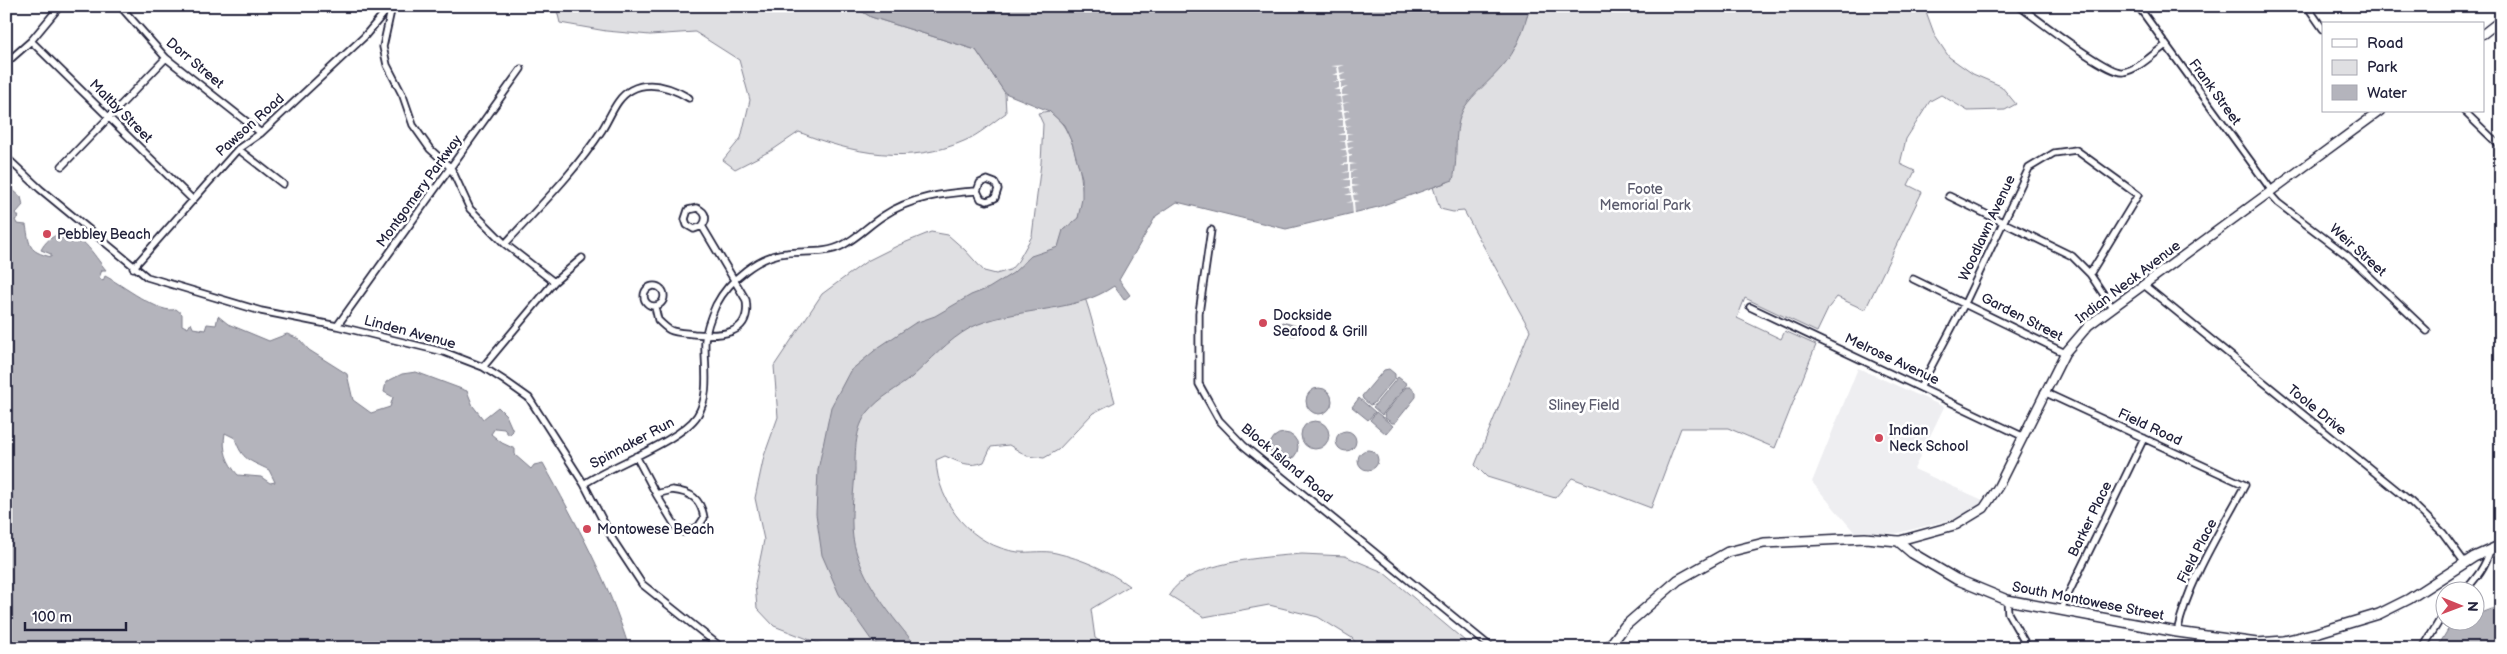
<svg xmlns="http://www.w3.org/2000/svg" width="2507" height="654" viewBox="0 0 2507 654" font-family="'Balsamiq Sans',sans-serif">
<rect width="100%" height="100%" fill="#fff"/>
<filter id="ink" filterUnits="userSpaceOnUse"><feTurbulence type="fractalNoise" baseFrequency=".02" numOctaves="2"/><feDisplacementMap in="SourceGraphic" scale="10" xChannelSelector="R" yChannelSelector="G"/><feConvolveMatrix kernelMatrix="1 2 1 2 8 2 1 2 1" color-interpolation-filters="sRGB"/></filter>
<g filter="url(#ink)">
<!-- built -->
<path fill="#eeeef1" d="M1858 368 1944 407 1914 469 1985 501 1979 507 1957 518 1898 533H1855L1812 482Z"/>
<!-- green -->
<path fill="#dfdfe2" stroke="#80808e" d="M556 6H853L871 17 976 50 1005 93 1006 113C993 122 979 135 964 141 910 165 852 154 799 132L774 149 735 169 723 160 741 138 750 100 739 60 695 32 650 35 606 31 560 23Z
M1530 6H1924L1935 36 1949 57 1973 74 2001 86 2016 104 2005 110 1968 111 1941 95 1930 101 1906 139 1900 164 1915 171 1908 185 1922 192 1865 310 1837 297 1829 307 1817 332 1745 298 1737 318 1781 339 1785 331 1816 345 1775 448 1728 428H1681L1651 508 1572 478 1555 498 1487 477 1475 465 1530 330 1464 211 1453 212 1440 209 1433 187 1448 182 1445 120 1527 17Z
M1049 111C1054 116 1060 120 1063 125 1076 143 1090 198 1078 218 1075 222 1067 226 1063 230L1089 310 1115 402 1093 413 1058 450 1044 458 1027 456 1009 445 991 447 984 462C969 468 959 462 945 456L936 460C938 505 972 546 1018 552 1031 553 1044 550 1056 553 1082 559 1108 570 1129 586L1091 609 1095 638 1109 648H831L774 626 757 608 755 584 764 540 755 498 764 456 778 417 774 366 822 294 867 261 899 245 931 232 948 235 965 250 984 271 996 274 1010 270 1018 261 1032 236 1041 163 1043 124 1038 113Z
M1302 554 1345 556 1383 572 1465 641 1466 648H1360L1352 638 1318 617 1269 605 1204 617 1169 595C1189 561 1266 557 1302 554Z"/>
<!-- water -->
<path fill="#b4b4bc" stroke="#7a7a88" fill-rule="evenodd" d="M853 6H1530C1524 29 1517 51 1501 68 1489 82 1474 93 1464 108 1452 130 1459 156 1453 180L1378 207 1286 229 1177 202 1156 216 1119 280 1130 295 1124 300 1114 286C1073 315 1013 306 970 328 948 340 930 361 912 377 897 389 880 397 868 412 855 428 855 451 855 470 854 492 850 516 853 538 859 578 893 618 918 648H882L872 641 839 594 822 555 816 514 818 470 831 407 850 371 879 347 915 323 935 316 971 295 989 288 1013 273 1031 256 1058 247 1063 230 1078 218 1082 199V178L1072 143 1064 125 1049 111 1005 93 976 50 871 17Z
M6 184 21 197 23 205 16 213 19 217 15 220 17 224 26 225C30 247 28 251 51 257V254L41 250C45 242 51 237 59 234 79 227 94 256 106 270H102L99 278 103 281 105 276C120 283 161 316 176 309L182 314V325L188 328 191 323 193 328 205 330 207 324 216 325 218 316 228 324 269 341 287 334 299 339 309 350 347 374 353 400 371 413 390 407 393 397 384 392 386 382 402 374 416 372 467 391 473 406 483 419 498 407 506 415 513 431 509 435 504 429 495 428 491 434 502 443 515 449V455L531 469 534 465 543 463C576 523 609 582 629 648H6ZM225 433 235 438C242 461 250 460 269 470L275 482 270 483 261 477 238 475C227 463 222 450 225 433Z
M1282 322 1297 326 1295 336 1279 332Z
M1389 369 1395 374V378L1373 404 1370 405 1363 399 1362 396 1384 370Z
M1398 377 1407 384 1382 415 1373 407Z
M1406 387H1410L1416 392V397L1395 423H1392L1385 418 1384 414Z
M1306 401a13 13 0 1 1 26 0a13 13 0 1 1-26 0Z
M1359 398 1375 412 1368 420 1352 407Z
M1376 412 1393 426 1386 434 1370 420Z
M1301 435a14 14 0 1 1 28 0a14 14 0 1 1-28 0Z
M1336 441a10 10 0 1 1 20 0a10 10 0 1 1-20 0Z
M1270 447a14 14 0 1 1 28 0a14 14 0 1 1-28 0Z
M1358 460a10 10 0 1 1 20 0a10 10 0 1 1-20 0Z
M2491 609H2501V637L2487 648H2437L2452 623 2474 622 2475 615Z"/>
<!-- pier -->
<path fill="#fff" d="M1345 65 1339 67 1340 73 1346 72 1340 75 1341 80H1347L1341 82V88L1348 87 1342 90V95H1349L1342 97 1343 103 1350 102 1343 104 1344 110H1350L1344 112 1345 118 1351 117 1345 120 1346 126 1352 125 1346 127V133H1353L1347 134V140H1354L1347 142 1348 148 1354 147 1348 150 1349 155H1355L1349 157V163L1356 164 1350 165V171L1357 170 1351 172V178L1358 179H1352V185L1359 186 1352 187 1353 193 1359 194 1353 195 1354 200 1360 201 1354 202 1355 215 1353 216 1352 202 1346 203 1352 201 1351 195H1345L1351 193 1350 188H1344L1350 186V180H1343L1349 178V172L1342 173 1348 171V165H1341L1347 163V157L1341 158 1347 156 1346 150H1340L1346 148 1345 142 1339 141H1345V135H1338L1344 133V127H1337L1343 126V120H1336L1343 118 1342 112 1336 111 1342 110 1341 104 1335 105 1341 103 1340 97 1334 96 1340 95V90H1333L1339 88V82H1332L1338 81V75H1332L1338 73 1337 67 1331 66Z"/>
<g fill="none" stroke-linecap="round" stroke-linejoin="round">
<!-- minor casing -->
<g stroke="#22223b" stroke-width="9">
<path id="minor" d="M120 6 166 58 261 133
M392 6 383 47 387 65 403 96 413 125 430 149 451 168 470 209 505 244 554 282
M2019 6C2036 18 2108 75 2123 72 2138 70 2154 53 2166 45
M2138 6 2272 191
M2307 6 2323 29
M31 41 193 200
M6 63 31 41 60 6
M2464 111 2501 147
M238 149 283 184
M6 157 40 189 147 277 261 311 337 326 444 352 483 367 505 381 529 398 584 484 613 540 642 584 722 648
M62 166 166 58
M2269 193 2278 203 2348 256 2427 331
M1949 196 2072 256 2090 274 2112 307
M1211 230 1199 313V384L1219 420 1244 446 1492 648
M505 244C539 207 575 172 602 130 611 116 616 98 631 90 650 80 672 88 689 98
M133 268 238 149 261 133 364 37 390 6
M1913 279 2065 353
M2144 285 2410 501 2443 533 2465 563
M644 296a10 10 0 1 1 20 0a10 10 0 1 1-20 0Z
M655 307 658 320C661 323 666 328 670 330 676 333 687 333 694 334 719 336 752 336 746 300L702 226C708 219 706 212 697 208L688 210 685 219 687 225 694 229 702 226
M1750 307 2022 436
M337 326 521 69
M483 367 554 282 582 258
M1921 386 1965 303 2029 168 2054 153 2076 150 2138 195 2090 274
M2044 392 2245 485C2220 532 2189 579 2177 632
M636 456 656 494
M584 484C612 465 680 441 697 416 711 395 704 365 705 341 706 330 711 316 716 305 729 280 759 255 787 253 805 251 827 254 843 245 858 237 869 225 883 216 911 197 944 193 977 191L980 183 987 180 995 183 998 189 995 198 987 201 981 199 977 191
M672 490C691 492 701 499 704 518L698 527 683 532 676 527 656 494Z
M2464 592C2476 578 2485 568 2490 550
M2007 600 2008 613 2028 648
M2060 611 2144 438
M1246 648H1271
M2423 648 2444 613"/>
</g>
<!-- tertiary casing -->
<g stroke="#22223b" stroke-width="11">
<path id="tertiary" d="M2483 34 2501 20
M1898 541 1956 525 1984 508 1998 487 2065 353 2089 325 2380 111"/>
</g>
<!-- secondary casing -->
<g stroke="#22223b" stroke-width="12">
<path id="secondary" d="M1608 648 1625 626 1678 580 1728 552 1764 543 1865 538 1898 541 1912 553 1956 579 2007 600 2177 632 2257 643 2284 641 2316 633 2379 614 2409 599 2474 557 2501 545"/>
</g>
<!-- minor -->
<use href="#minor" stroke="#fff" stroke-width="5.5"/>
<!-- tertiary -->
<use href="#tertiary" stroke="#fff" stroke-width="8"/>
<!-- secondary -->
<use href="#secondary" stroke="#fff" stroke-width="9"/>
</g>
</g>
<!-- markers -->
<g fill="#d1495b" stroke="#fff" stroke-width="2">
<circle cx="47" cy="234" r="5"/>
<circle cx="1263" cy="323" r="5"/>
<circle cx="1879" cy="438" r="5"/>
<circle cx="587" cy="529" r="5"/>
</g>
<g text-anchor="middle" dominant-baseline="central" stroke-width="5" stroke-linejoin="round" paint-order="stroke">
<!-- street labels -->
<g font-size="14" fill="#22223b" stroke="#fff">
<text transform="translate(195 63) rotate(40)">Dorr Street</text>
<text transform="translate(2215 92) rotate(54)">Frank Street</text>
<text transform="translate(121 111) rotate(45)">Maltby Street</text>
<text transform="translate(250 125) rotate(-42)">Pawson Road</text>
<text transform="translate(419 191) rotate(-54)">Montgomery Parkway</text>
<text transform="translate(1987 228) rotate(-65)">Woodlawn Avenue</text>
<text transform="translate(2358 250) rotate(42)">Weir Street</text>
<text transform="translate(2128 282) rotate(-37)">Indian Neck Avenue</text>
<text transform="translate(2022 317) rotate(27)">Garden Street</text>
<text transform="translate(410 332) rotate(15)">Linden Avenue</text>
<text transform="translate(1892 359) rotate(25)">Melrose Avenue</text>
<text transform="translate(2317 410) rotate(39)">Toole Drive</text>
<text transform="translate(2150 427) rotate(25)">Field Road</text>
<text transform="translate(632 443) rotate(-28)">Spinnaker Run</text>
<text transform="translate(1287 463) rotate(40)">Block Island Road</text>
<text transform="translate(2090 519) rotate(-64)">Barker Place</text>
<text transform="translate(2197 551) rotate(-63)">Field Place</text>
<text transform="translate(2088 601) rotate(11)">South Montowese Street</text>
</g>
<!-- park labels -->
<g font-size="14" fill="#5b5b6d" stroke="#fff">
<text x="1645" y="189">Foote<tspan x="1645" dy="16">Memorial Park</tspan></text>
<text x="1584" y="405">Sliney Field</text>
</g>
<!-- poi labels -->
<g font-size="14" fill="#22223b" stroke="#fff" text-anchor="start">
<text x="57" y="234">Pebbley Beach</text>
<text x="1273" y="315">Dockside<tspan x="1273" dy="16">Seafood &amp; Grill</tspan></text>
<text x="1889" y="430">Indian<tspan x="1889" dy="16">Neck School</tspan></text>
<text x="597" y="529">Montowese Beach</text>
</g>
</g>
<!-- margin -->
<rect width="2507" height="654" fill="none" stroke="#fff" stroke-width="25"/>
<rect x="12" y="12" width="2482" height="629" fill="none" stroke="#22223b" stroke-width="2" filter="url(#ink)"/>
<!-- legend -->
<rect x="2322" y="22" width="162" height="90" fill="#ffffff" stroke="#a7a7b1"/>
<rect x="2332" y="39" width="25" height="8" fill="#ffffff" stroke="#a7a7b1"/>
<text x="2367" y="48" font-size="15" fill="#22223b">Road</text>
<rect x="2332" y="60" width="25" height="15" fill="#dfdfe2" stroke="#a7a7b1"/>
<text x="2367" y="72" font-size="15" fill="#22223b">Park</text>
<rect x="2332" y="85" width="25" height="15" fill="#b4b4bc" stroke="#a7a7b1"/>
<text x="2367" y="98" font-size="15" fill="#22223b">Water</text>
<!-- north arrow -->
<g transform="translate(2460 606) rotate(91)"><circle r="24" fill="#ffffff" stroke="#a7a7b1"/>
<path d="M0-4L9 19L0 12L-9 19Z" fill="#d1495b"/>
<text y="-8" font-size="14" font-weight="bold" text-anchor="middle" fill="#22223b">N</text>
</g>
<!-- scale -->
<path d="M25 622v8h101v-8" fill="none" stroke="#22223b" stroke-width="2.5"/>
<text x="32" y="622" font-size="15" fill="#22223b" stroke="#ffffff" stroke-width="4" paint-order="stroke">100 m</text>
</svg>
